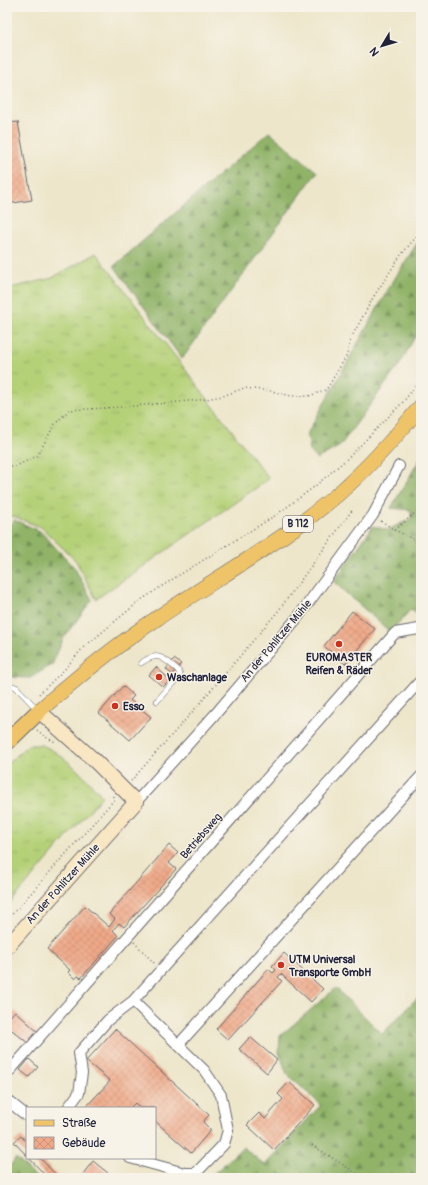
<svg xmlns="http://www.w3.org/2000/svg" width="428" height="1185" viewBox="0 0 428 1185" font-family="Pangolin,sans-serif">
<defs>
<pattern id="grass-tufts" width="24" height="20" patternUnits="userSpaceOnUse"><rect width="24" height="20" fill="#b5d178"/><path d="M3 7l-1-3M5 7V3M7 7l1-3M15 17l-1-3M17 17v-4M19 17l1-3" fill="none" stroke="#9bb369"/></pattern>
<pattern id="forest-firs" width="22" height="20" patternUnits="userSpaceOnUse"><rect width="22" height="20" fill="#90b368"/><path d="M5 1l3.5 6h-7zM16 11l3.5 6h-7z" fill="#759157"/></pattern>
<pattern id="building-cross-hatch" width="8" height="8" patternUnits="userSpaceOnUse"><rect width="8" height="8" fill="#efa988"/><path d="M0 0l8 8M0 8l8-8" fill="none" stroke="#cd9176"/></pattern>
</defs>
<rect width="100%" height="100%" fill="#f7f3e8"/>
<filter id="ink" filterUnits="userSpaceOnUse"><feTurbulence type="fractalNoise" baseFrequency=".025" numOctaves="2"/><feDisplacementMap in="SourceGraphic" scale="8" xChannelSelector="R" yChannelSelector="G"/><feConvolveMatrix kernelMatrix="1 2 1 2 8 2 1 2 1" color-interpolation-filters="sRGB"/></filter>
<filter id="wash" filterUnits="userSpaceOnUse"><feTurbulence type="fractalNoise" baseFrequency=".012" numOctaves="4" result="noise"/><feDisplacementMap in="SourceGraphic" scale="16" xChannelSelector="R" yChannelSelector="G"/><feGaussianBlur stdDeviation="0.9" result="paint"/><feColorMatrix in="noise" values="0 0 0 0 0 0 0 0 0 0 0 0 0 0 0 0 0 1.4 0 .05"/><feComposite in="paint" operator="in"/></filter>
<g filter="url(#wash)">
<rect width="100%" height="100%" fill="#ede6ca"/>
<!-- grass -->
<path fill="url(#grass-tufts)" stroke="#6c7a5a" d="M96 253 269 479 96 599 76 561 41 527 12 516 7 517V289L52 278Z
M28 745C32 745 37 745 41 745 61 751 88 780 102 796L7 907V764Z"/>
<!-- forest -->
<path fill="url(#forest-firs)" stroke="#596a52" d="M269 132 317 172 182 359 114 266Z
M421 237V326L400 364 340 446 317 459 310 451 307 434 390 286Z
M421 457V619L411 609 390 632 334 582 373 526 387 530 411 519V510L391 508Z
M14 520 40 531 74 567 92 600 64 637 52 665 30 678 7 677V527Z
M336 988 382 1034 421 994V1178H209L243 1147 265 1165 321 1105 287 1074 279 1052 280 1036Z
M16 1158 37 1178H7V1170Z"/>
<g id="blocks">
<!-- building -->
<path fill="url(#building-cross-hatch)" d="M18 122 32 200 7 204V123Z
M352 611 375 629 345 664 324 646Z
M174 659 181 664 172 675 166 669Z
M156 667 170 680 163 687 149 675Z
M123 686 134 696 130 700 151 717 130 740 99 713Z
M169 845 178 853 169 863 176 869 124 927 119 923 113 930 118 936 81 978 78 976 75 979 68 972 70 970 47 949 85 906 109 927 115 919 109 914Z
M284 953 323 989 311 1002 281 974 278 977 282 981 228 1040 216 1029 268 969 273 973 276 970 272 966Z
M15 1011 39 1033 29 1044 7 1026V1020Z
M115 1029 209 1115 203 1122 211 1130 191 1153 155 1121V1108H140L135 1103 130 1108H85L110 1081 86 1061Z
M250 1037 277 1060 267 1073 239 1049Z
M29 1059 38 1067 29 1077 20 1070Z
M289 1082 315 1105 274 1150 247 1125 259 1113 265 1119 283 1099 278 1094Z
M21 1136 27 1143V1156L14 1142Z
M29 1158H40L59 1178H48Z
M93 1161 114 1178H86L82 1175Z"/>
</g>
</g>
<g filter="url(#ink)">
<use href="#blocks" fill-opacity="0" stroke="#69676d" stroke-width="1"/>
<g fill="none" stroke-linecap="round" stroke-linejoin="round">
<!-- service casing -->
<g stroke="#69676d" stroke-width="6">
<path id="service" d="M141 663C154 654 159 654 172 665 176 668 179 670 180 675L157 701
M7 684 16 687 38 710"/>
</g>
<!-- minor casing -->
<g stroke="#69676d" stroke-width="12">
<path id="minor" d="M136 802 218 711 298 617 373 515 399 466
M179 1044 421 776
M7 1074 395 633 419 629 421 630
M7 1100 27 1116
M68 1108 79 1093 82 1073 79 1053 108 1020 133 1001 421 680
M130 1158 185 1173H196L224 1144 228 1130 221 1095 204 1070 133 1001"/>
</g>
<!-- secondary casing -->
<g stroke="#69676d" stroke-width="16">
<path id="secondary" d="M7 947 136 802 94 760 39 711"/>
</g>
<!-- primary casing -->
<g stroke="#69676d" stroke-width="16">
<path id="primary" d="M39 711C76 678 114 647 156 619 216 578 282 542 338 494 369 467 395 438 421 406"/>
</g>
<!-- trunk casing -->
<g stroke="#69676d" stroke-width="18">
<path id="trunk" d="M7 742 39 711"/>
</g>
<!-- path -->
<path stroke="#69676d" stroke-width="1.5" stroke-dasharray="1 3" stroke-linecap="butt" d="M7 466H16L37 456 55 424 69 410 122 407 200 400 223 396 244 388 271 391 291 396H309L326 390 347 355 350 340 374 296 401 255 421 231
M381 521 395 530 421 543
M395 530 421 508
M39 694 64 670 83 648 141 600 173 579 276 515 314 487 349 457 403 402 421 379
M37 730 44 736 55 742
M131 781 202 701 279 610 353 509
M7 920 114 800 112 794
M134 942 155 964
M312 1145 356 1173 360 1178"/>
<!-- service -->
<use href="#service" stroke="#fff" stroke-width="5"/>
<!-- minor -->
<use href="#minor" stroke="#fff" stroke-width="10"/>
<!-- secondary -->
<use href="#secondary" stroke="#f9e7c3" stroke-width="14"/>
<!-- primary -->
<use href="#primary" stroke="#efc469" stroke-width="15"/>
<!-- trunk -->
<use href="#trunk" stroke="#efc469" stroke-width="16"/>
</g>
</g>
<!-- markers -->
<g fill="#c8321e" stroke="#f7f3e8" stroke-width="1.5">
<circle cx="339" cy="644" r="4"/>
<circle cx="159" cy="677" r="4"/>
<circle cx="115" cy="706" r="4"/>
<circle cx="281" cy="965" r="4"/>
</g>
<g text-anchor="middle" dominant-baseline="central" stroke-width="3" stroke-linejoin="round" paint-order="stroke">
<!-- shield labels -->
<rect fill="#f7f3e8" stroke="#62616f" stroke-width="1" x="283" y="516" width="30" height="16" rx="3"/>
<g font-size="10" font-weight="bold" fill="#22223b">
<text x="298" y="524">B 112</text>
</g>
<!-- street labels -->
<g font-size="11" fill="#22223b" stroke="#f7f3e8">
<text transform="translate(276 641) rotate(-50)">An der Pohlitzer Mühle</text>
<text transform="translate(201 836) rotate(-49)">Betriebsweg</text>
<text transform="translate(63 884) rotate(-48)">An der Pohlitzer Mühle</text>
</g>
<!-- poi labels -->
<g font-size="11" font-weight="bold" fill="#22223b" stroke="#f7f3e8" text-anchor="start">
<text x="339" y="657" text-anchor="middle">EUROMASTER<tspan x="339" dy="13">Reifen &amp; Räder</tspan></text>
<text x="167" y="677">Waschanlage</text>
<text x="123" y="706">Esso</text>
<text x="289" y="959">UTM Universal<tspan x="289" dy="13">Transporte GmbH</tspan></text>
</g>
</g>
<!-- margin -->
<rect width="428" height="1185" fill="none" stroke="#f7f3e8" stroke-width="24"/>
<!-- legend -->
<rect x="26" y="1107" width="130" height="52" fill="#f7f3e8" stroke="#a29fa3"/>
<rect x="34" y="1120" width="20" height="6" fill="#efc469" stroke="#a29fa3"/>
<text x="62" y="1127" font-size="12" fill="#22223b">Straße</text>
<rect x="34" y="1137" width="20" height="12" fill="url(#building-cross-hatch)" stroke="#a29fa3"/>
<text x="62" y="1147" font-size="12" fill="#22223b">Gebäude</text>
<!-- north arrow -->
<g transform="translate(382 46) rotate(232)" stroke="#f7f3e8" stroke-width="3" paint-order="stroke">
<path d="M0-3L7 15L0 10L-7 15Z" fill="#22223b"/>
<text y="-6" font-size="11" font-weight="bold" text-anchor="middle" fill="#22223b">N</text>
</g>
</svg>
